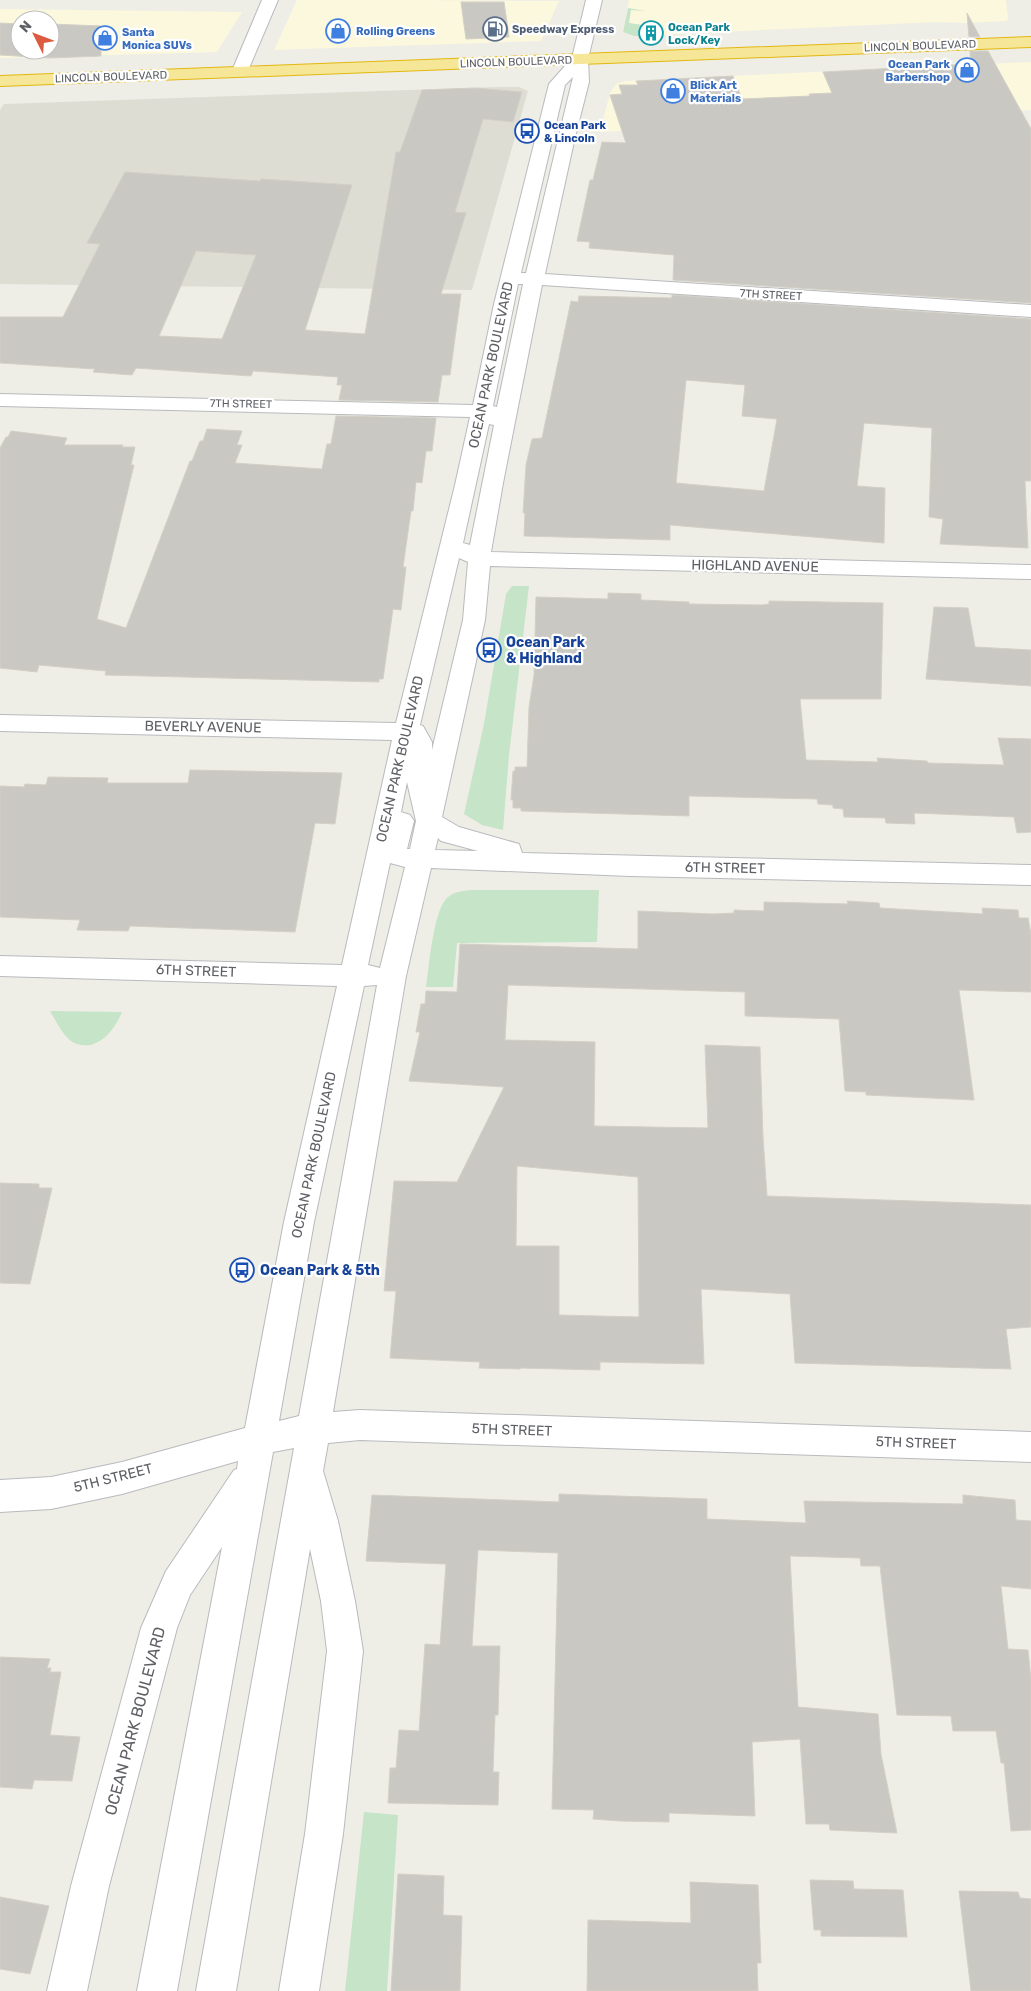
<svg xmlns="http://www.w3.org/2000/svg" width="1031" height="1991" viewBox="0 0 1031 1991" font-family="Rubik,sans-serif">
<rect width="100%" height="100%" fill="#efeee6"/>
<!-- commercial -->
<path fill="#fbf8de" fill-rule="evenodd" d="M297 0H414L559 1 541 41 274 50Z
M629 0H1006L1008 18 1007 21 967 23 937 22 634 36 623 32Z
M0 9 242 12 217 52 0 58ZM20 20H50V50H20Z
M1031 62V110L600 132 610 93 616 84 625 81Z"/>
<!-- education -->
<path fill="#deddd4" d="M496 87H519L528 91 472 290 0 284V110L4 104Z"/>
<!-- green -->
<path fill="#c5e4c8" d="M628 8 646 11 631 10 629 23 643 25 646 36H634L623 32Z
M512 586H529L509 755 503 830 482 825 464 814 484 724 506 594Z
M471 890H599L597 942 457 943 453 987H426C429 967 433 914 446 899 452 892 462 891 471 890Z
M50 1011 122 1012C115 1029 99 1051 77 1044 65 1041 56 1021 50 1011Z
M364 1812 398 1815 387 1991H345Z"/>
<!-- building -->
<path fill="#cac8c2" stroke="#d3d0c5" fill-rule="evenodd" d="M461 2H504L509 37 466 39Z
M967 13 980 37H969Z
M0 23 20 24V50H50V24L101 26V56L50 58 0 55Z
M970 51H988L1031 129V303L673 280 674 255 589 248 590 242 577 241 590 180H593L602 142 626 143 610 95 622 94 619 85H638L636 81 733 76 742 99 810 96 809 94 832 93 823 72 971 64Z
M475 88 522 92 513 122 483 119 455 212 466 213 441 294H461L450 375H442L438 402 339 400 342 385H337L338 377 253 371 251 376 136 368 132 375 93 372 95 369 0 363V317H63L100 244 87 243 125 172 260 181 261 179 352 185 305 330 365 334 396 152H400L422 90ZM196 251 256 255 222 339 159 336Z
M672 295 1031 319V481H1025L1028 548 940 544 943 519 929 517 932 428 864 423 857 486 885 488 884 543 670 525V540L524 536 525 513H523L526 465 532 439 542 438 571 301 578 302 579 296 672 298ZM686 380 745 385 742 416 777 419 764 491 676 483Z
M336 416 436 418 432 451H426L422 483 416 482 413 511H411L403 567H406L401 610 393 609 383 679H379V682L105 675 106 671 39 665 37 672 0 668V448L6 437H8L11 431 67 438 64 445H123L122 447H135L131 465H134L97 619 126 628 190 461H192L200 441H203L207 429 242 431 237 445H242L235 463 322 469 327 444H331Z
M608 593 641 594V600L689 602V604L762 605 769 604V601L883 603 881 699H800L806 760 878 762 877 758 927 761 928 763 1004 765 998 738 1031 739V832L1017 833 1014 817 914 813 915 824 886 823 885 818 844 817 843 809 833 808V805L818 804 817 799 689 796V816L521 811V808H513V800H511L513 771H515V767H527L529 707 534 675 536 597 608 599Z
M934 607 968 608 975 647 1031 650V686L926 679Z
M190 770 342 773 335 824 315 823 295 932 130 926 128 931 77 930 80 920 0 917V786L24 787 25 784 46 785 48 777 108 778 107 783H188Z
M847 901 879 903 880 908 983 914 982 908 1018 910 1019 918H1028L1031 934V992L959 990 974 1100 866 1095V1092L845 1091 839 1019 745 1016V992L508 985 505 1040 595 1042 594 1126 708 1128 705 1045 760 1047 763 1137 767 1196 1031 1205V1327L1006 1329 1011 1369 795 1363 790 1294 701 1289 704 1364 600 1362V1370L521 1368 520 1369 479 1368 480 1362 390 1358 396 1291H384L394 1181 457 1182 504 1087 409 1081 420 1032H416L421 1004H425L426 991 457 992 460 944 638 949V911L714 914 734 913V910L764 911V902L848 904ZM517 1166 638 1177 639 1317 559 1315V1246H516Z
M0 1183 39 1184V1188H52L30 1284 0 1283Z
M559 1494 707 1499V1519L806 1523 804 1501 963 1504V1495L1015 1500 1016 1520 1031 1521V1589L1001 1586 1008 1649 1028 1650 1031 1679V1830L1011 1831 1004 1763H1001L996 1731H953L951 1716 897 1715 880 1566H861L860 1558 790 1556 798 1707 878 1714 881 1754 897 1833 830 1830 829 1824H806L800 1739 752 1742 755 1816 669 1813V1822L619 1821 593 1819 594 1810 552 1809 558 1553 478 1550 472 1646H500L498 1715H495L493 1772H499L498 1805 388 1803 390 1768H396L399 1730 419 1731 425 1644 440 1645 446 1564 366 1561 372 1495 559 1502Z
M0 1657 50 1659 47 1668H51L50 1672H61L50 1735 80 1737 72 1781 34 1780 32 1789 0 1787Z
M398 1874 444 1876 443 1915 462 1916 460 1991H391Z
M810 1880 853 1881 854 1889 903 1890 907 1937 821 1936V1930H814Z
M690 1882 758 1885 761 1963H757L758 1991H587L588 1920 691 1923Z
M959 1891 1018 1892 1020 1898 1031 1899V1991H971Z
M0 1897 49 1906 30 1974 0 1969Z"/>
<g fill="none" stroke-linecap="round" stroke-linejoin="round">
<!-- minor casing -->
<g stroke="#b8babe" stroke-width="2">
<path id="minor" d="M262 0H278L247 73 245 76H233L231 73Z
M586 0H602L588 59 589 82 575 137 545 274 1031 305V317L542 285 503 483 491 552 1031 565V579L490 566 485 620 442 817 459 827 519 844 522 853 1031 865V885L630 876 431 868 406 976 333 1412 360 1410 1031 1432V1462L360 1440 328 1443 323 1471 338 1521 355 1601 363 1651 343 1834 319 1991H279L305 1834 327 1651 321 1601 310 1549 236 1991H196L294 1448 273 1452 177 1991H137L222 1547 190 1595 177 1628 109 1886 87 1991H47L71 1886 141 1628 166 1571 234 1470 237 1469 238 1461 122 1494 51 1509 0 1512V1480L51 1477 122 1462 245 1428 284 1222 337 986 0 976V956L342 965 392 740 0 731V715L396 723 455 485 470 417 0 406V394L473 405 494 304 549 84 572 58ZM573 77 526 273H521L565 85ZM518 284H523L497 407 493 406ZM489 424 494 425 470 545 463 543ZM459 558 468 562 463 620 432 750V742L423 726 420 725ZM407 782 416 821 410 849H407L414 821 410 815 401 812ZM438 838 441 841 478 851 435 850ZM390 863 405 867 380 968 368 965ZM377 985 299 1416 279 1421 314 1222 364 986Z"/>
</g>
<!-- highway casing -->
<g stroke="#e2b712" stroke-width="2">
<path id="highway" d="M1031 37V47L0 86V76Z"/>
</g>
<!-- minor -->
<use href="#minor" fill="#fff" fill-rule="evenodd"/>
<!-- highway -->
<use href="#highway" fill="#f5e797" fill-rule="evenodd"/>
</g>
<!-- icons -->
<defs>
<g id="fuel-ring" transform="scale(1.25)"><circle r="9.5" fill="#fff" stroke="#5c6f8a" stroke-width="1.5"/><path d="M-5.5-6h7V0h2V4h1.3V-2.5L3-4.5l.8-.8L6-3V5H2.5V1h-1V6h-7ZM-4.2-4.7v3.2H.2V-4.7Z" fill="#5c6f8a"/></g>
<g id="shop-ring" transform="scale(1.25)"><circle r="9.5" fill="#fff" stroke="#3f7fe0" stroke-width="1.5"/><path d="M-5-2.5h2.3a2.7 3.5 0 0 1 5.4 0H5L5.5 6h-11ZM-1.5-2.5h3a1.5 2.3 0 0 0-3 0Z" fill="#3f7fe0"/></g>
<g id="building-ring" transform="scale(1.25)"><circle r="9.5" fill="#fff" stroke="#0f9aa8" stroke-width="1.5"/><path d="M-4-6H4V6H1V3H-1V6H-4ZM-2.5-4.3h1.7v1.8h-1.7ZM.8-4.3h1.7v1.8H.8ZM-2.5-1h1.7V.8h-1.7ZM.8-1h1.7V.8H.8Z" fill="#0f9aa8"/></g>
<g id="bus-ring" transform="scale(1.25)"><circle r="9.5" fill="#fff" stroke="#1a4fb4" stroke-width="1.5"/><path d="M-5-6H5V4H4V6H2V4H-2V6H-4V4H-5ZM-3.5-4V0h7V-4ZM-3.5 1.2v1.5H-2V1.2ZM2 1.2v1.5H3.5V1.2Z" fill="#1a4fb4"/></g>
</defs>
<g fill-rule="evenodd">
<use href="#fuel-ring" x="495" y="29"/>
<use href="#shop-ring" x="338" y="31"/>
<use href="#building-ring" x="651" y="33"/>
<use href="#shop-ring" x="105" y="38"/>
<use href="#shop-ring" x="967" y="70"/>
<use href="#shop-ring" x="673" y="91"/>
<use href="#bus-ring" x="527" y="131"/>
<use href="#bus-ring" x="489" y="650"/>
<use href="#bus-ring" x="242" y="1270"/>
</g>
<g text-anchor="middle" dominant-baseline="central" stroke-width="4.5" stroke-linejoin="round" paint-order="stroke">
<!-- far-culture labels -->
<g font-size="11" font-weight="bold" fill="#0d838f" stroke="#fff" text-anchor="start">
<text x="668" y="27">Ocean Park<tspan x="668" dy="13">Lock/Key</tspan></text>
</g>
<!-- far-service labels -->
<g font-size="11" font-weight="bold" fill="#4e5e75" stroke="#fff" text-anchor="start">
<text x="512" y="29">Speedway Express</text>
</g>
<!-- far-shop labels -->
<g font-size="11" font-weight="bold" fill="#366cbe" stroke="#fff" text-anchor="start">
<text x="356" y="31">Rolling Greens</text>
<text x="122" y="32">Santa<tspan x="122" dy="13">Monica SUVs</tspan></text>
<text x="950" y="64" text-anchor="end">Ocean Park<tspan x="950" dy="13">Barbershop</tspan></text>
<text x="690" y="85">Blick Art<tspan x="690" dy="13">Materials</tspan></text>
</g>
<!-- far-street labels -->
<g font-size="11" fill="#5e6065" stroke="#fff">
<text transform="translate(920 46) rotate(-2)">LINCOLN BOULEVARD</text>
<text transform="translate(516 62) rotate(-2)">LINCOLN BOULEVARD</text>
<text transform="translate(111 77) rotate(-2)">LINCOLN BOULEVARD</text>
<text transform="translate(771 295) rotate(3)">7TH STREET</text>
<text transform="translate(241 404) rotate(1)">7TH STREET</text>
</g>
<!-- far-transit labels -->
<g font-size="11" font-weight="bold" fill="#164399" stroke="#fff" text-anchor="start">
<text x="544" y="125">Ocean Park<tspan x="544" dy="13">&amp; Lincoln</tspan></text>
</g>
<!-- street labels -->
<g font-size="14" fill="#5e6065" stroke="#fff">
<text transform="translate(491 365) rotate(-78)">OCEAN PARK BOULEVARD</text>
<text transform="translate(755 566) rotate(1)">HIGHLAND AVENUE</text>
<text transform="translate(203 727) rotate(1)">BEVERLY AVENUE</text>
<text transform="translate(400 759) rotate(-77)">OCEAN PARK BOULEVARD</text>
<text transform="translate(725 868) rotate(1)">6TH STREET</text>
<text transform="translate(196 971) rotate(2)">6TH STREET</text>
<text transform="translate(314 1155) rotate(-78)">OCEAN PARK BOULEVARD</text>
<text transform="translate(512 1430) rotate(2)">5TH STREET</text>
<text transform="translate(916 1443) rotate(2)">5TH STREET</text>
<text transform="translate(113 1478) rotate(-14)">5TH STREET</text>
</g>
<!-- transit labels -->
<g font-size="14" font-weight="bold" fill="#164399" stroke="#fff" text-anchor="start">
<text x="506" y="642">Ocean Park<tspan x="506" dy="16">&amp; Highland</tspan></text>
<text x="260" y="1270">Ocean Park &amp; 5th</text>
</g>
<!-- near-street labels -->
<g font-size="16" fill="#5e6065" stroke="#fff">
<text transform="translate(135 1721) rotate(-75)">OCEAN PARK BOULEVARD</text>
</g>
</g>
<!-- north arrow -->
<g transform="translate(35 35) rotate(312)"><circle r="24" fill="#ffffff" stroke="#bfbfc1"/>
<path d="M0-4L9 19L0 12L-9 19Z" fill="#dc5b3f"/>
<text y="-8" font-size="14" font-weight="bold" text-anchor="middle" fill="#5e6065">N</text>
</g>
</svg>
